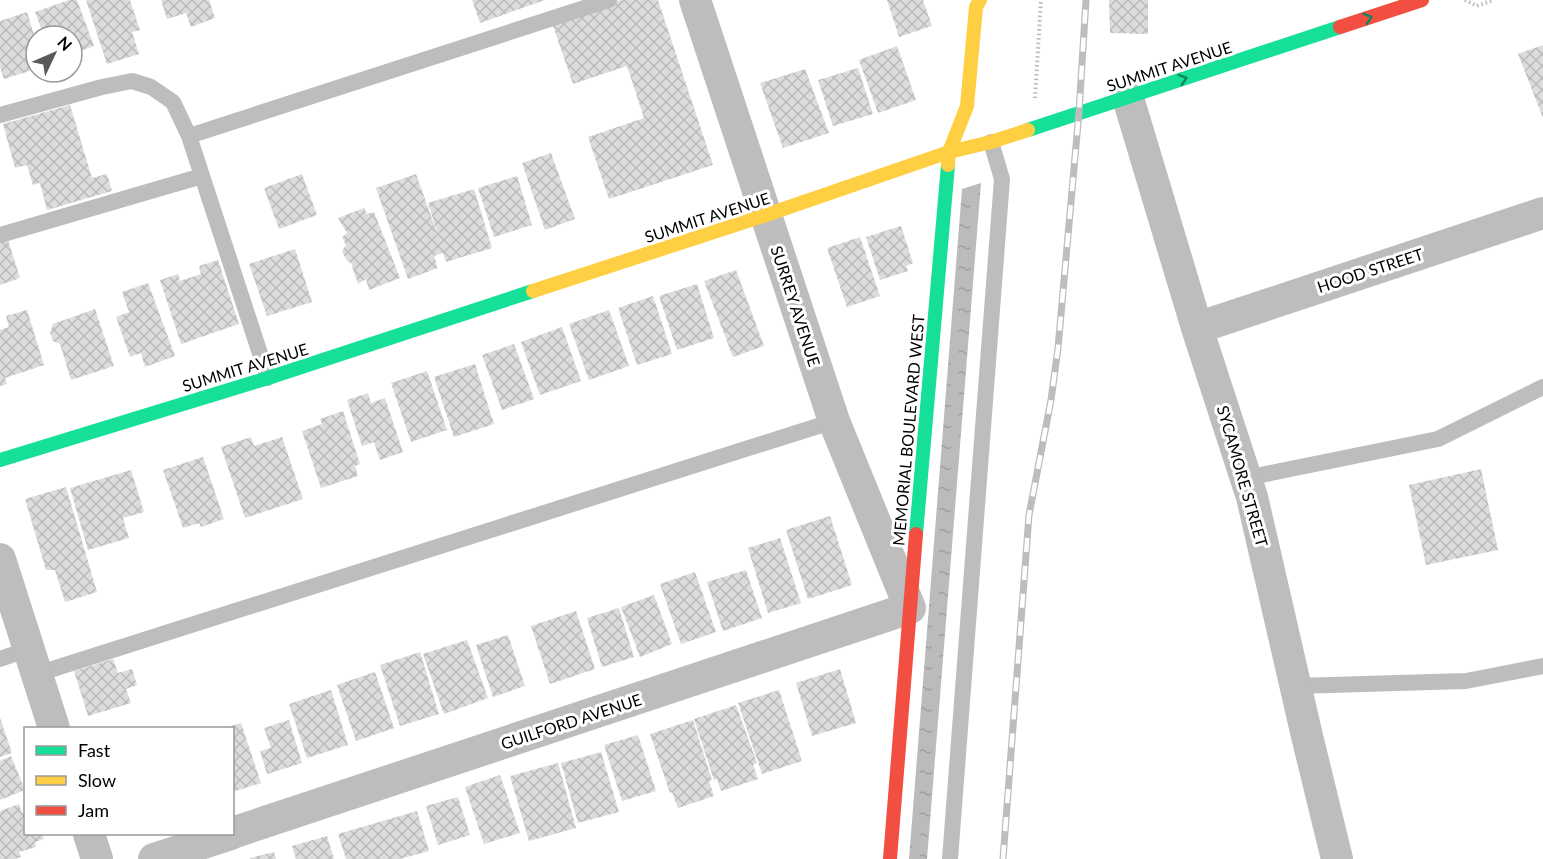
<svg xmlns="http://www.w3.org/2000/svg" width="1543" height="859" viewBox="0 0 1543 859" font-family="Lato,sans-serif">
<defs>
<pattern id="water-ripples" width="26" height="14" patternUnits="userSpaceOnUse" patternTransform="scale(1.5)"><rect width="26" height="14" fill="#bbb"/><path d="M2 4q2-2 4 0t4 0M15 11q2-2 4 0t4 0" fill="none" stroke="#9f9f9f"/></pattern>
<pattern id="building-cross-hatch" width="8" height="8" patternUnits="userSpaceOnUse" patternTransform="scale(1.5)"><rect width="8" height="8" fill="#dcdcdc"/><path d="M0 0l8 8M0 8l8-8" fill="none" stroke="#bbb"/></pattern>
</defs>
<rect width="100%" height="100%" fill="#fff"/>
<!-- water -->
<path fill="url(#water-ripples)" d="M981 183 927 859H909L962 189Z"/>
<!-- building -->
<path fill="url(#building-cross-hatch)" d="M69 0H77L94 46 72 54V36H44L35 12Z
M86 0H130L140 30 132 32 139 54 107 64Z
M161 0H209L215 18 191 27 186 13 167 19Z
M472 0H545L480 23Z
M620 0H658L713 165 609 199 588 137 644 118 627 66 573 84 552 23Z
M887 0H923L932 26 899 37Z
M1109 0H1148V34L1110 33Z
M27 12 36 41V69L4 79 0 67V21Z
M1543 45V118L1518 54Z
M897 46 916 100 878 113 859 60Z
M858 68 873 114 833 126 818 80Z
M805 69 829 133 783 148 760 83Z
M70 105 92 178 107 174 112 191 47 210 40 183 33 185 27 165 15 168 3 124Z
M551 153 575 219 545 230 522 163Z
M302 174 317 215 279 229 264 188Z
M416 174 439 238 428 203 474 189 492 248 446 262 443 253 434 256 438 268 408 279 376 188Z
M517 176 532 225 494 237 478 188Z
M364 208 367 214 374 212 400 278 369 290 366 279 358 284 351 263 347 261 342 251 346 245 342 237 347 233 338 218Z
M901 226 913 263 906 266 908 271 880 280 866 237Z
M860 237 880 296 847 307 827 248Z
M8 240 20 278 0 285V242Z
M295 249 312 302 267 316 249 264Z
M218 260 239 324 181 344 160 280 178 274 180 281 201 274 199 266Z
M736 270 764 346 733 357 704 281Z
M148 283 175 356 145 367 141 353 130 357 116 317 129 312 122 292Z
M697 284 714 338 677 350 659 296Z
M653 296 672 354 637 365 618 308Z
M95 309 114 366 71 380 60 344 53 341 50 333 53 324Z
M27 310 44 365 5 378 7 384 0 386V330L9 327 6 316Z
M609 310 629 366 589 380 569 324Z
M562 327 581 381 540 395 521 342Z
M514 344 534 399 502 410 482 355Z
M475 364 494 424 454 437 434 377Z
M427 371 447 430 411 442 391 383Z
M368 393 371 403 385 398 403 452 380 460 374 442 362 446 347 400Z
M343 411 360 464 355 466 358 476 321 488 302 431 322 424 320 419Z
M251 437 254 446 282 437 303 499 245 518 221 447Z
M203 457 224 519 201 527 199 523 183 528 163 470Z
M1481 469 1498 550 1426 565 1409 485Z
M131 470 144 512 123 518 129 538 88 550 70 488Z
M66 487 97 592 65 602 55 570H46L25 499Z
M830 516 852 585 808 599 786 530Z
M780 538 801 603 768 613 748 548Z
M746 570 762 618 723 631 707 582Z
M695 572 716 632 681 644 660 584Z
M654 595 672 644 640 657 621 607Z
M619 608 634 657 602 667 587 618Z
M576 611 595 669 550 684 531 626Z
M508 635 525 686 493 697 476 645Z
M467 640 488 698 444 714 423 654Z
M420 652 439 714 400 726 380 665Z
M113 659 118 673 132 669 137 685 126 689 131 703 88 716 74 671Z
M840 669 856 723 812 736 796 683Z
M375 672 394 728 356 741 337 685Z
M331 690 348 745 307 758 289 704Z
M779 690 802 761 762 774 738 703Z
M736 705 757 763 753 765 758 779 721 791 717 779 714 780 694 719Z
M0 718 12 753 0 757Z
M289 720 302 763 267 774 260 751 271 748 264 728Z
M693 720 712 780 709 781 714 796 678 808 672 792 670 793 650 734Z
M241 723 261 783 232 792V728H224Z
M638 735 656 791 622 801 604 745Z
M601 752 619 812 578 823 561 763Z
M11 756 25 790 0 800V761Z
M558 763 576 828 529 841 510 776Z
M500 775 520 833 484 844 465 787Z
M458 797 470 835 438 845 426 806Z
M19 804 22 813 26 812V834H42L44 839 35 842 36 847 19 852 21 857 15 859H0V811Z
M417 811 429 851 400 859H346L338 834Z
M327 836 334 859H296L292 846Z
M274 852 276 859H250V858Z"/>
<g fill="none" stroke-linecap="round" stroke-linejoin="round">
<!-- path -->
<path stroke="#b8b8b8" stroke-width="4" stroke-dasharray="1.5 3" stroke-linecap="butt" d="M1465 0 1477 6 1494 0
M1035 98 1041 0"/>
<!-- lane -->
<path stroke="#bdbdbd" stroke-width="16" d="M0 115 102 87 132 81 151 87 173 102 189 136 268 378
M189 136 609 0
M0 235 202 176
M1246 478 1438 439 1543 387
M0 659 29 649
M37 674 834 421
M1295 686 1466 681 1543 666
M950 859 1002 179 991 142"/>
<!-- street -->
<path stroke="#bdbdbd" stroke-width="32" d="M1128 98 1197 328 1252 497 1307 736 1337 859
M1197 328 1543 213
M0 559 54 728
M232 833 910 608 834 421 695 0
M89 834 97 859
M154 859 231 834"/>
<!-- fast -->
<path stroke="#16e098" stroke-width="14" d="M1028 130 1340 27
M0 460 268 378 533 291
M916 534 948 165"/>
<!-- slow -->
<path stroke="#ffcf43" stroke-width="14" d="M948 165 949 152 967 106 976 7 980 0
M533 291 766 215 949 152 991 142 1028 130"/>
<!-- jam -->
<path stroke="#f24e42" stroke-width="14" d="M1340 27 1422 0
M890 859 916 534"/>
<!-- rail casing -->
<g stroke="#bdbdbd" stroke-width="7">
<path id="rail" d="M1003 859 1029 515 1051 400 1058 348 1079 112 1086 0"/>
</g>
<!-- rail -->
<use href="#rail" stroke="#fff" stroke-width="4.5" stroke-dasharray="14" stroke-linecap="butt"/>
</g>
<!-- one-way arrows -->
<defs><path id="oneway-chevron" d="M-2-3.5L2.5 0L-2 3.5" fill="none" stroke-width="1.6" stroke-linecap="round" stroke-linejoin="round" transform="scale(1.5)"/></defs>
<g stroke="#0d865b">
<use href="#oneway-chevron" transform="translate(1368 18) rotate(-18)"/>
<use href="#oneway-chevron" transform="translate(1183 79) rotate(-18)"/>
</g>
<g text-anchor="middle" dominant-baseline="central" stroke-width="6" stroke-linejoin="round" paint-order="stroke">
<!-- street labels -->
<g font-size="16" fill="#000" stroke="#fff">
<text transform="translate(1169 66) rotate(-18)">SUMMIT AVENUE</text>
<text transform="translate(707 217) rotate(-18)">SUMMIT AVENUE</text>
<text transform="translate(1370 270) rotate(-18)">HOOD STREET</text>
<text transform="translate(796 306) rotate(72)">SURREY AVENUE</text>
<text transform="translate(245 367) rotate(-17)">SUMMIT AVENUE</text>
<text transform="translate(908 430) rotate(-85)">MEMORIAL BOULEVARD WEST</text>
<text transform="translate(1243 476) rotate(74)">SYCAMORE STREET</text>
<text transform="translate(571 721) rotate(-18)">GUILFORD AVENUE</text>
</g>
</g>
<!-- legend -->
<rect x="24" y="727" width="210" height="108" fill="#ffffff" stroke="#999999" stroke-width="1.5"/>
<rect x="36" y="746" width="30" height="9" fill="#16e098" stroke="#999999" stroke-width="1.5"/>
<text x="78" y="757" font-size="18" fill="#000000">Fast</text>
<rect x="36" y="776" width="30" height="9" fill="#ffcf43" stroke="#999999" stroke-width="1.5"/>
<text x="78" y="787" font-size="18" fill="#000000">Slow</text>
<rect x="36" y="806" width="30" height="9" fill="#f24e42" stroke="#999999" stroke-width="1.5"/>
<text x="78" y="817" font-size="18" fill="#000000">Jam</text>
<!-- north arrow -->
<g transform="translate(54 54) rotate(46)"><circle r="28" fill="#ffffff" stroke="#999999" stroke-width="1.5"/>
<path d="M0-4.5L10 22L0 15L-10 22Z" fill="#595959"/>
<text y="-9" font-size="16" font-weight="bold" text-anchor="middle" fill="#000000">N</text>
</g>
</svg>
